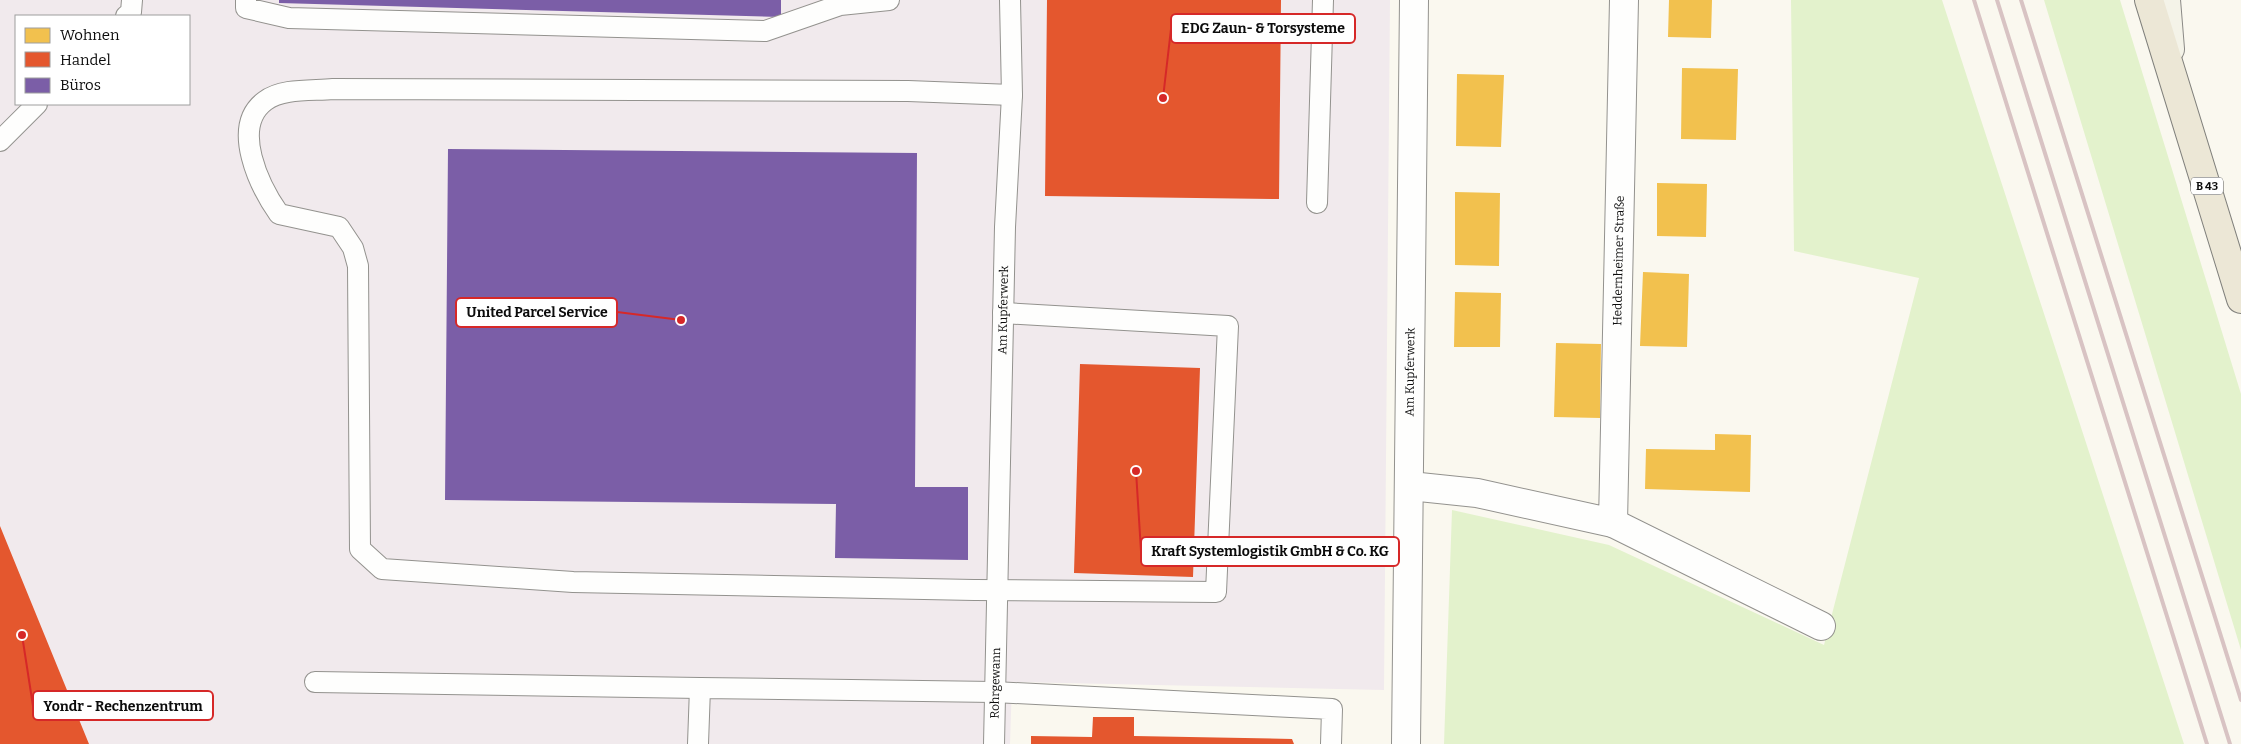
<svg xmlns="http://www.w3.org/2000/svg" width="2241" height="744" viewBox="0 0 2241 744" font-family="Bitter,serif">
<rect width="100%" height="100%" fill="#faf8ef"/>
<!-- industrial -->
<path fill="#f1eaed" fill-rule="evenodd" d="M0 0H1390L1384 690 1012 682 1010 744H0ZM16 16H189V104H16Z"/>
<!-- green -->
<path fill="#e3f2cc" d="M1791 0H1942L2184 744H1444L1452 510 1609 545 1824 645 1919 278 1794 251Z
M2044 0H2120L2241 394V650Z"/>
<!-- homes -->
<path fill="#f2c14e" d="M1669 0H1712L1711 38 1668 37Z
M1682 68 1738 69 1736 140 1681 139Z
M1457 74 1504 75 1501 147 1456 146Z
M1657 183 1707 184 1706 237 1657 236Z
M1455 192 1500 193 1499 266 1455 265Z
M1643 272 1689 274 1687 347 1640 346Z
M1455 292 1501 293 1500 347H1454Z
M1556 343 1601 344 1600 418 1554 417Z
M1715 434 1751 435 1750 492 1645 489 1646 449 1715 450Z"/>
<!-- shops -->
<path fill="#e4572e" d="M1047 0H1281L1279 199 1045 196Z
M1080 364 1200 368 1193 577 1074 573Z
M0 526 89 744H0Z
M1093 717H1134V736L1292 739 1294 744H1031V736L1092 737Z"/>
<!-- offices -->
<path fill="#7b5ea7" d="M279 0H781V17L279 3Z
M448 149 917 153 915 487H968V560L835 558 836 504 445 500Z"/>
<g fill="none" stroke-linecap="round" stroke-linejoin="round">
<!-- lane casing -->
<g stroke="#93928e" stroke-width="22">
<g id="lane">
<path d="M246 0V8L289 18 765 31 840 5 889 0"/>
<path d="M126 16 131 12 132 0"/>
<path d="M0 141 37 104"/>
<path d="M1317 203 1323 0"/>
<path d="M1003 313 1228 326 1216 592 974 590 573 582 382 569 360 549 358 266 353 248 339 227 279 214C260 187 230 127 265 101 282 88 312 91 333 89L908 91 1012 95"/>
<path d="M315 682 700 688"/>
<path d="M698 744 700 688 994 692 1332 709 1331 744"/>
<path id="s1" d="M994 744 1005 227 1012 95 1010 0"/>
</g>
</g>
<!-- street casing -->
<g stroke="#93928e" stroke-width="30">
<g id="street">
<path id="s2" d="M1410 486 1477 493 1613 523 1624 0"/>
<path d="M1613 523 1821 626"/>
<path id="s3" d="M1406 744 1414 0"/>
</g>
</g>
<!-- secondary casing -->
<g stroke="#8a8985" stroke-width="30">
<path id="secondary" d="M2166 0 2170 49"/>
</g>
<!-- primary casing -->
<g stroke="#80807c" stroke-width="30">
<path id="primary" d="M2149 0 2241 299"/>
</g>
<!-- lane -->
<use href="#lane" stroke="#fefefd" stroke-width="20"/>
<!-- street -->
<use href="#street" stroke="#fefefd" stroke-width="28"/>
<!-- secondary -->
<use href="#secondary" stroke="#f4f3e8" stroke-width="28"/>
<!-- primary -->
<use href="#primary" stroke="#ece7d6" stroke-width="28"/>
<!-- rail -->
<path stroke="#d8c3c3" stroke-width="4" d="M1974 0 2207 744
M1997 0 2230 744
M2021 0 2241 700"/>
</g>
<g text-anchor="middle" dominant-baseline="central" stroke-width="5" stroke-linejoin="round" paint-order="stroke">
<!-- shield labels -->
<rect fill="#fff" stroke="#555" stroke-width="1" x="2191" y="177.5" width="32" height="17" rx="4"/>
<g font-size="11" font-weight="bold" fill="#0c0c0c">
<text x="2207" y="186">B 43</text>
</g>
<!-- street labels -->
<g font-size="12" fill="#0c0c0c" stroke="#fff">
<text stroke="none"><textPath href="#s2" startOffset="469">Heddernheimer Straße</textPath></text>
<text stroke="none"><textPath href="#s1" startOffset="434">Am Kupferwerk</textPath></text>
<text stroke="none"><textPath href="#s3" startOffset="372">Am Kupferwerk</textPath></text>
<text stroke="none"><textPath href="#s1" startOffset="61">Rohrgewann</textPath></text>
</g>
</g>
<!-- callouts -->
<path fill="none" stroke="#d62828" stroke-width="2" d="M1163 98L1171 29M681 320L617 312M1136 471L1141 551M22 635L33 706"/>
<g fill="#d62828" stroke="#fff" stroke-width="2">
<circle cx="1163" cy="98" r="5"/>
<circle cx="681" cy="320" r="5"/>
<circle cx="1136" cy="471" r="5"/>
<circle cx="22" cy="635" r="5"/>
</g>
<g fill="#fff" stroke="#d62828" stroke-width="2">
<rect x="1171" y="14" width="184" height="29" rx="5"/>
<rect x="456" y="298" width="161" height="29" rx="5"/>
<rect x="1141" y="537" width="258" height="29" rx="5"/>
<rect x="33" y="691" width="180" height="29" rx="5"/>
</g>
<g font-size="14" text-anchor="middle" font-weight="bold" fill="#0c0c0c">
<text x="1263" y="33">EDG Zaun- &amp; Torsysteme</text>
<text x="537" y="317">United Parcel Service</text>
<text x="1270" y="556">Kraft Systemlogistik GmbH &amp; Co. KG</text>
<text x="123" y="711">Yondr - Rechenzentrum</text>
</g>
<!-- legend -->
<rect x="15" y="15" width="175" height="90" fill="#ffffff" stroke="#9e9e9e"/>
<rect x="25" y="28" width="25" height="15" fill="#f2c14e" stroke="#9e9e9e"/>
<text x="60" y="40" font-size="15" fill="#0c0c0c">Wohnen</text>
<rect x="25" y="52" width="25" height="15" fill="#e4572e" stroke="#9e9e9e"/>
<text x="60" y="65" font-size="15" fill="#0c0c0c">Handel</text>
<rect x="25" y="78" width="25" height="15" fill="#7b5ea7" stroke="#9e9e9e"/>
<text x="60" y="90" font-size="15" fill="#0c0c0c">Büros</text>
</svg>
